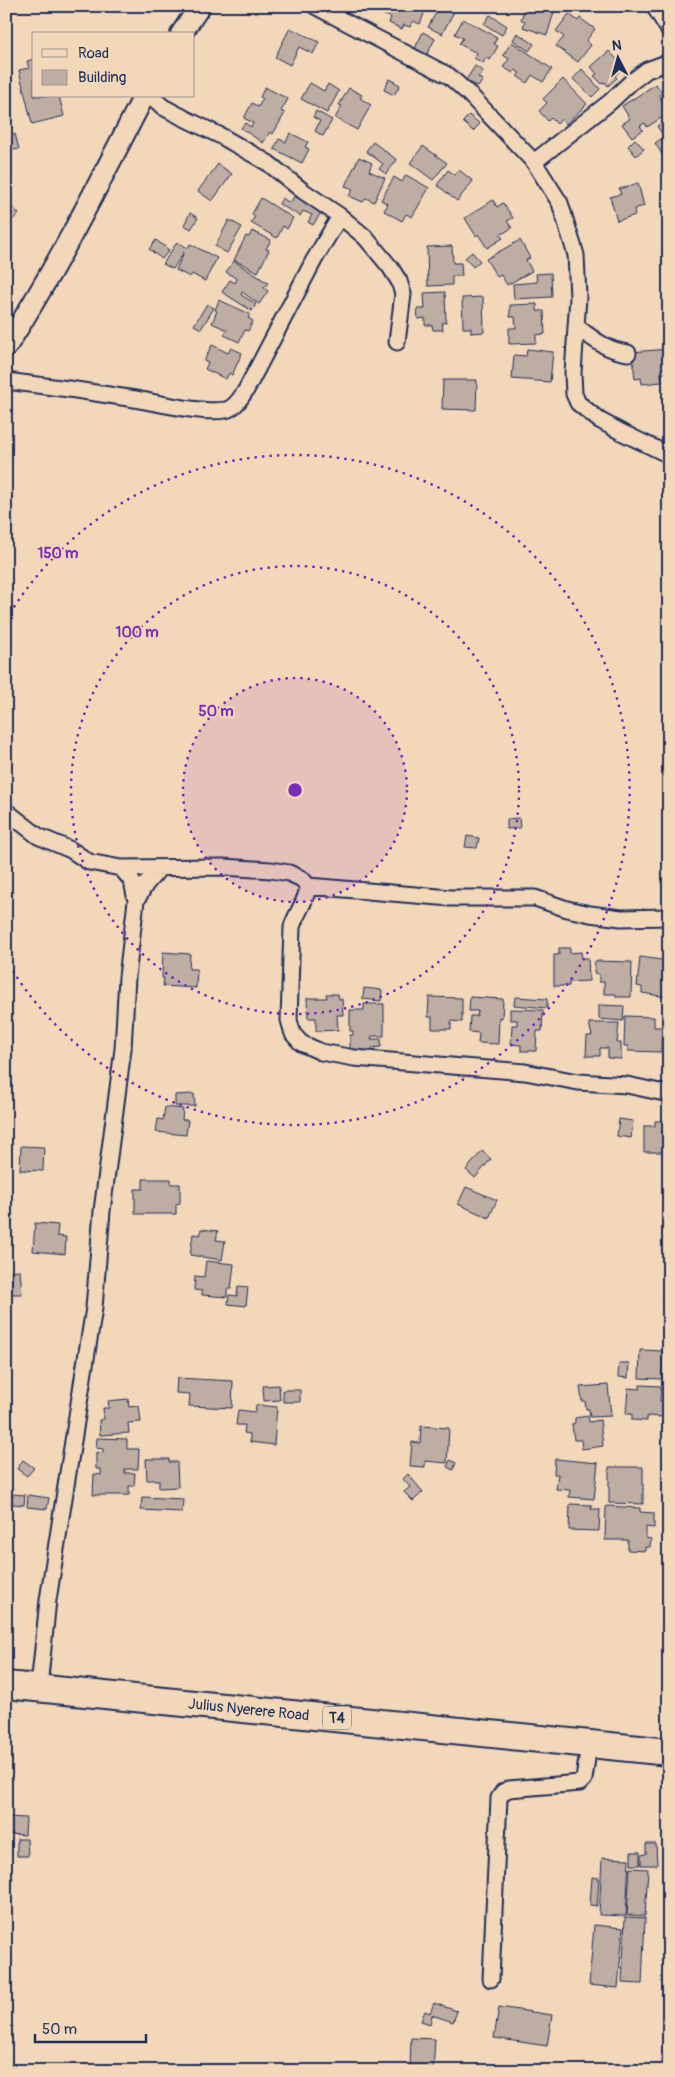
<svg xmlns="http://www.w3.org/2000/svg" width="675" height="2077" viewBox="0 0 675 2077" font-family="Pangolin,sans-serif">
<rect width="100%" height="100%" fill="#f3d7b9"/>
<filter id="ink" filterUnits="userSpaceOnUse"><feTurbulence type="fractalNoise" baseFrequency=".02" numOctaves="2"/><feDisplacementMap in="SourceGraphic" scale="10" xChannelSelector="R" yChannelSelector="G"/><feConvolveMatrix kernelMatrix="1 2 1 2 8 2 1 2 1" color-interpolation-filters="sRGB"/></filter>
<g filter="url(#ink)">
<!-- building -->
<path fill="#beada3" stroke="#1b2f5e" d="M358 6H376L369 14Z
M385 6H427L420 24 413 21 410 27 404 25 402 29 389 23 391 17 384 15 386 10 384 9Z
M440 6H457L442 34 428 27Z
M525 6H556L547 35 523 27 525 22 521 20Z
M569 14 578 21 580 18 595 29 586 41 591 45 578 62 556 46 564 37 556 31Z
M490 15 507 26 502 35 484 24Z
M463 19 497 37 494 44 498 46 490 60 486 58 483 63 474 58 477 53 459 44 463 38 455 34Z
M290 28 319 42 313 54 299 47 290 65 275 57Z
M423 32 435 39 425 58 413 52Z
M517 33 534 44 529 51 513 40Z
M512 42 552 69 543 82 532 75 527 83 517 76 520 73 515 70 513 73 503 67 509 59 503 55Z
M609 51 624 67 615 76 617 78 608 86 605 82 602 84 594 76 597 74 591 67Z
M34 59V96H59L64 116 32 124 19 70 29 68 27 61Z
M475 66 483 71 478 78 483 80 478 87 466 80Z
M582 69 600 89 592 97 573 79Z
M389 79 400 85 394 95 384 90Z
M563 79 587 104 566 124 562 119 557 124 551 118 548 121 539 111 547 103 543 99Z
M310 83 324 91 328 84 339 91 327 113 301 99Z
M656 84 662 93 659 95 669 113 647 127 645 123 640 126 643 130 632 137 622 124 630 119 622 106Z
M265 87 288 99 281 111 285 113 273 134 270 132 263 143 241 128 245 123 251 127 253 123 244 118 252 103 258 107 263 99 260 97Z
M349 88 362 95 360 98 371 105 357 130 335 118 342 106 339 105Z
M316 111 332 120 323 136 315 131 320 121 313 117Z
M469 115 480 124 473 131 463 122Z
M669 118V156L665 159 655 143 664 137 657 126Z
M290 133 308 142 305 147 309 149 302 163 274 149 279 139 286 142Z
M15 134 19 149 8 151 6 135Z
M635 139 644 149 636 156 628 146Z
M373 142 397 160 386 174 379 169 383 164 366 151Z
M423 146 447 163 433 180 410 163Z
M359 157 372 163 369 171 385 178 374 202 366 198 363 202 349 196 353 189 345 186Z
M218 164 232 174 212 201 198 191Z
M448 170 455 175 459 170 473 181 457 201 437 185Z
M406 175 429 188 412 217 406 214 402 221 384 211 388 204 381 200 394 177 402 182Z
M638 183 644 206 634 209 635 215 617 221 610 197 621 194 619 189Z
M295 195 322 211 313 225 308 222 312 215 303 211 300 216 279 204 282 198 290 203Z
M261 198 293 218 287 229 283 226 277 238 251 223 255 216 252 214Z
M6 200 19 214 11 221 6 215Z
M493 200 497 207 503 203 513 218 507 221 512 228 500 235 503 238 487 248 478 234 476 236 465 218Z
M190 213 198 218 191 229 184 225Z
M229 220 242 227 227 253 215 246Z
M252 231 271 240 266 249 269 250 258 272 234 260 246 236 249 237Z
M156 240 169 250 162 259 149 249Z
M520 240 530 258 526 260 532 271 507 285 501 275 497 277 486 259Z
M177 242 188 248 190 244 217 258 205 281 192 274 190 277 176 270 184 252 173 269 163 264Z
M452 246 453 263H461L462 276H452V285L428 286 427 247Z
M472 252 480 261 473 267 465 258Z
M234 261 268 283 264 288 268 291 259 304 242 292 241 295 256 304 252 311 222 292 230 280 235 283 237 279 226 272Z
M551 273 552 297 514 299 513 284 537 282 536 274Z
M445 292 446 322 442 323 443 330H433L432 325H425V318L418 319 417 309H425L424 293Z
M483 297 484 332 471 333V328H463L462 298Z
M219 300 250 314 248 318 253 321 248 331 245 330 239 342 224 335 227 330 212 323 217 311 215 310Z
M207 304 214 308 201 329 194 325Z
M537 304V311H544L545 334 536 335V343L509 344V328H516L515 317H510V305Z
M212 345 228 353 231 348 242 353 232 375 229 373 226 379 205 369 208 363 204 361Z
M527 349 553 352 550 382 512 379 514 355 526 356Z
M668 349 669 373H661L662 382 642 384 641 378 635 379 632 352Z
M443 380H477L476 410 442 409Z
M519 818 520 828 507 829V819Z
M467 836 479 838 477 848 465 847Z
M559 948H570V953L581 952 582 958H588L589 981 569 982V986H554V955H559Z
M163 952 190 954 189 969H197L196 988 163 986 164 978H162Z
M640 957 669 961 667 997 642 993V987L637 986Z
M595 961 632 962 631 997H616V994H604V982H599V974L594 973Z
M364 988 382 990 381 1001 363 999Z
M326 994H338L339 999H342L343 1015H337L338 1030 316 1031V1018H308L307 998H327Z
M429 997 462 998V1022L451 1021V1029H432V1017H428Z
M470 997 503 999 502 1018 499 1017 498 1044 478 1043 479 1033 469 1032 470 1016H477L478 1011H469Z
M515 997 547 999V1008L514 1005Z
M364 1004H384V1036H372L371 1039H381V1047L372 1048V1051H350V1035H353V1031H350V1010H364Z
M599 1005 624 1006 623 1021 599 1019Z
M510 1009 543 1010 542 1031H537L536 1051H521V1045L511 1044 512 1025H517V1020H510Z
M625 1016 654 1017V1027H662L661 1052 628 1051V1046H624Z
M589 1023H619L617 1043H621V1059L608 1058V1048H600V1056H586L587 1036H592Z
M194 1094 195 1106H175V1095Z
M165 1107 183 1109 182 1120H188L186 1135 156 1132 158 1119 163 1120Z
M619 1119 633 1121 631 1138 617 1136Z
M655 1121H669V1152H644V1126H655Z
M21 1146 44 1147 43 1171 20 1170Z
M482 1151 491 1159 475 1178 466 1170Z
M143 1179H171V1184H180V1203L176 1204V1214H135V1189H143Z
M466 1187 497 1200 489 1218 458 1204Z
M35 1223 58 1225 57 1236 66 1237 65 1254 33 1251Z
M201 1229 218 1231 216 1240 225 1241 222 1260 190 1255 193 1234 200 1235Z
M206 1261 234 1264 231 1289H227V1297L202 1295V1291L194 1290 195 1276 204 1277Z
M20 1270 22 1294H12L11 1271Z
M238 1286 248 1287 246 1306 228 1304 229 1295 237 1296Z
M669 1291V1305L662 1299Z
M640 1350 663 1351 662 1379 639 1378Z
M619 1363H629L628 1378 618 1377Z
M177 1378 233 1381 232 1408 189 1406 190 1394 176 1393Z
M279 1385 280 1400 264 1401 263 1386Z
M608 1385 611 1416 590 1417 589 1409H586L585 1401H582L580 1387Z
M640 1385 661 1386 660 1401H665L664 1417 647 1416V1421L632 1420V1414H626L628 1388 640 1389Z
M283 1390H300V1402H283Z
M128 1399 129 1407 139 1406 141 1422 128 1423 129 1433 100 1435 99 1420 104 1419 103 1408H109L108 1401Z
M256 1405 277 1407 274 1445 250 1442V1434L244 1433 245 1425H236L238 1410 255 1412Z
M588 1416 589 1422 600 1420 603 1446 582 1449 581 1440H574L572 1424 575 1423V1418Z
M421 1426 449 1428 447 1463 425 1461V1467L410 1466 412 1442 420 1443Z
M97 1438 127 1439V1449H139L138 1469H125V1473H135L134 1486H129V1495H93L94 1474 101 1475V1469H96V1452L103 1453V1449L96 1448Z
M146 1459H169V1462H177L178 1487 159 1488V1480H147Z
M555 1459 598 1463 594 1499 569 1497 570 1490 556 1489 558 1474H554Z
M23 1460 34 1468 27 1476 17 1469Z
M450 1460 456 1463 453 1470 447 1467Z
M609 1467H643V1504L609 1503Z
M408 1474 423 1492 413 1501 404 1492 410 1487 403 1479Z
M12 1494 25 1495 24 1505 12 1504Z
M28 1495 49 1498 47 1509 27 1507Z
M142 1497 183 1499 182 1512 141 1510Z
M570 1504 592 1505 591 1509H600L599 1531 569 1530Z
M606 1506 640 1508V1512L654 1513V1528L646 1527V1538L651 1539 650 1547H645V1551L628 1550V1540H605Z
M6 1817 26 1818 25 1835 6 1834Z
M17 1839H27L28 1856H17Z
M646 1844H656L657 1865H641V1855L646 1854Z
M631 1852H640V1865H631Z
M602 1858 629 1859 626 1916 599 1915Z
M630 1868 648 1869 645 1916 627 1915Z
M592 1877 599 1878 597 1906 590 1905Z
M625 1917 645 1918 642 1984 622 1983Z
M594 1925 623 1928 618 1988 589 1985Z
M434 2003 457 2011 453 2022 432 2015 430 2024 421 2021 425 2011 430 2013Z
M499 2007 552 2015 547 2046 494 2038Z
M411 2038 435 2039 433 2071H410Z"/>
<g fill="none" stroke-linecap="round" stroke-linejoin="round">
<!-- street casing -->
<g stroke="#1b2f5e" stroke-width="19">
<path id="street" d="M315 6 449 76 469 94 534 162 560 203 576 255 578 297 573 373 574 394 578 403 599 420 621 432 669 455
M654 6 669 30
M151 96 163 107 184 118 221 136 268 163 303 191 340 216 365 237 390 267 399 281 403 294 397 342
M534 162 610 102 630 83 647 70 669 62
M576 326C593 339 606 350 628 353
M6 381C49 386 92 392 135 399 158 403 203 414 225 410 235 409 241 397 246 390L314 260 340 216
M6 811 38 836 71 850 89 862 121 868 132 881 136 901 127 977 123 1049 102 1211 94 1308 48 1600 39 1687
M121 868 223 867 271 870 289 873 302 879 308 886C307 901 296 913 292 927L289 1020 293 1034 301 1043 321 1052 354 1058 525 1072 578 1082 627 1085 669 1094
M308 886 451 898H535L567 909 590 914 621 918 669 917
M136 901 146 884 159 869
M491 1979 499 1798 503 1792 509 1789 580 1783 584 1779 589 1745"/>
</g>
<!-- secondary casing -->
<g stroke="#1b2f5e" stroke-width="24">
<path id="secondary" d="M181 34 200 6
M6 347C58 266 100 181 144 96"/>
</g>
<!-- highway casing -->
<g stroke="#1b2f5e" stroke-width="30">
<g id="highway">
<path id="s1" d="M6 1685 669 1752"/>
</g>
</g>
<!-- street -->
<use href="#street" stroke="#f3d7b9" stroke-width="15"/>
<!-- secondary -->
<use href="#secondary" stroke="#f3d7b9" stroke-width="20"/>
<!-- highway -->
<use href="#highway" stroke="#f3d7b9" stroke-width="26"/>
</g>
</g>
<!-- distance rings -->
<circle cx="295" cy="790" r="112" fill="#7b2cbf" fill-opacity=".12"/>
<g fill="none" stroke="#7b2cbf" stroke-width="2.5" stroke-dasharray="2.5 5">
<circle cx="295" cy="790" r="112"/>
<circle cx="295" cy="790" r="224"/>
<path d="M6 620A335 335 0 1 1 6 960"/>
</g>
<g text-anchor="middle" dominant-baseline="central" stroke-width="4" stroke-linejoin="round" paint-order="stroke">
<!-- shield labels -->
<rect fill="#f3d7b9" stroke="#5c6179" stroke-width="1" x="323" y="1706.5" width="28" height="23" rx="4"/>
<g font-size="14" font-weight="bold" fill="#1b2f5e">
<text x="337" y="1718">T4</text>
</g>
<!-- street labels -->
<g font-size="15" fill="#1b2f5e" stroke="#f3d7b9">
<text stroke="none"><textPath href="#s1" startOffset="244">Julius Nyerere Road</textPath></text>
</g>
</g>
<circle cx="295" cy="790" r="8" fill="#7b2cbf" stroke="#f3d7b9" stroke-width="2.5"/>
<g font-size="15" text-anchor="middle" font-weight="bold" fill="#7b2cbf" stroke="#f3d7b9" stroke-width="4" stroke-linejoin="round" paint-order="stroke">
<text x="58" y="558">150 m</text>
<text x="137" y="637">100 m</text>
<text x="216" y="716">50 m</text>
</g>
<!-- margin -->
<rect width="675" height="2077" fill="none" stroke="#f3d7b9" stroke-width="25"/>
<rect x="12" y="12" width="650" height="2052" fill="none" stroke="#1b2f5e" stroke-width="2" filter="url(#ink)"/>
<!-- legend -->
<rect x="32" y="32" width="162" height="65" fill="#f3d7b9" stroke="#9d9495"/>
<rect x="42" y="49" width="25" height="8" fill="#f3d7b9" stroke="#9d9495"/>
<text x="78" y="58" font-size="15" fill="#1b2f5e">Road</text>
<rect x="42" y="70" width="25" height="15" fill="#beada3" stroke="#9d9495"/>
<text x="78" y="82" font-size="15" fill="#1b2f5e">Building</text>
<!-- north arrow -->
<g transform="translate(618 58) rotate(354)" stroke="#f3d7b9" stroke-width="4" paint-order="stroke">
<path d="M0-4L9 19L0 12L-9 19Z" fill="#1b2f5e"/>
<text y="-8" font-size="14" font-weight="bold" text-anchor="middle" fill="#1b2f5e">N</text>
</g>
<!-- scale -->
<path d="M35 2034v8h111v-8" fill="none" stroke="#1b2f5e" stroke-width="2.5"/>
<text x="42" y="2034" font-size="15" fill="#1b2f5e" stroke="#f3d7b9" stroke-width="4" paint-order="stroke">50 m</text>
</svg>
